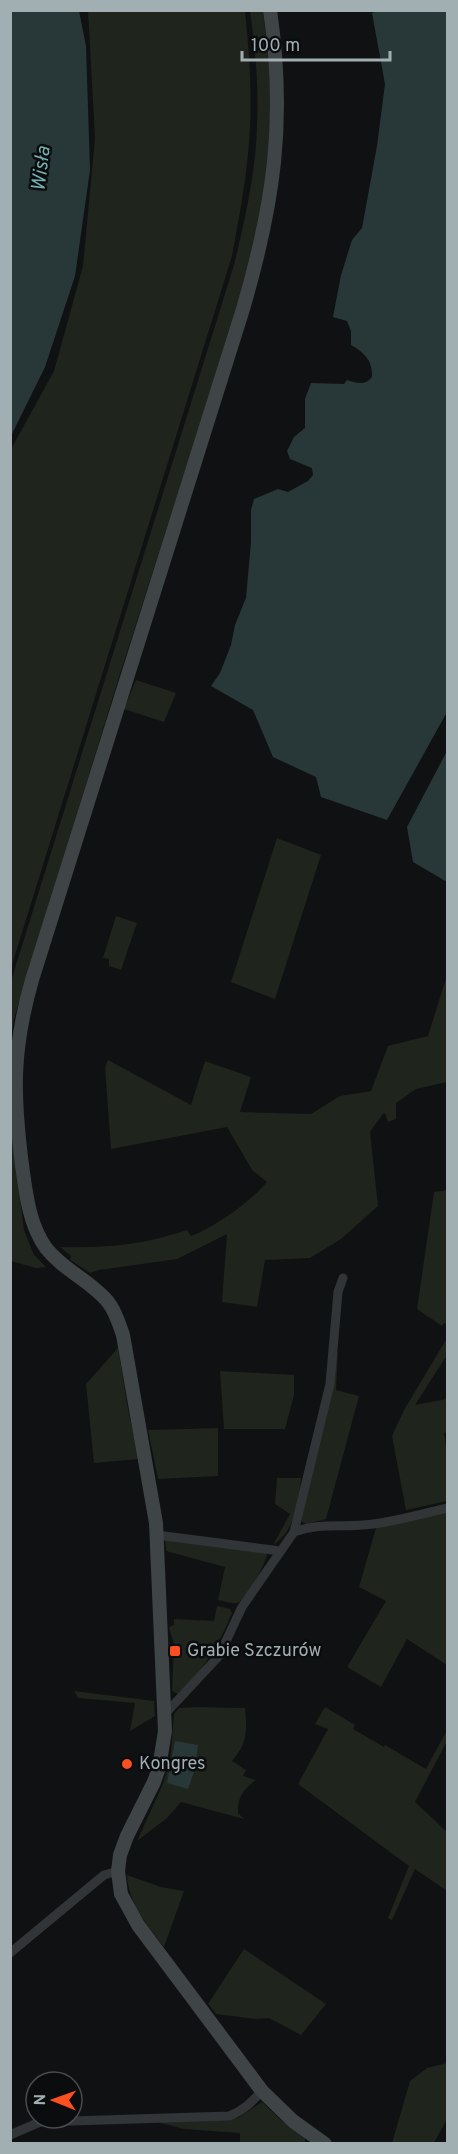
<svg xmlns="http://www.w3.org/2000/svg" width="458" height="2154" viewBox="0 0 458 2154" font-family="Overpass,sans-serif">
<rect width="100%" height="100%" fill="#101112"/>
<!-- green -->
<path fill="#1f241c" d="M88 11H245C249 49 252 88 250 127 248 171 240 213 232 256L11 968V449L54 371 83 266 95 138Z
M250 11H263C268 57 275 105 271 152 266 206 251 257 237 309L119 677 14 1019 11 1040V981L234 265C245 219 256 172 257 125 259 86 255 48 250 11Z
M136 680 176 693 164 722 124 709Z
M277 838 321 855 275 999 231 982Z
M116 916 137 923 121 970 109 966V959L103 958Z
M447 975V1082L416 1089 396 1103V1119L388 1122 385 1113 383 1114 370 1132 378 1206 341 1239 310 1258 265 1260 257 1307 222 1302 227 1234 177 1259 99 1270 90 1273 70 1260 71 1256 60 1247C108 1248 142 1245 187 1230L191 1236C216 1226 249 1203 267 1182L252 1170 227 1127 111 1149 105 1067 108 1060 191 1105 205 1061 251 1077 240 1112 311 1114 340 1096 371 1091 388 1046 428 1036Z
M10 1118 24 1230 34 1255 46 1267 36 1268 11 1261 10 1156 12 1145 11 1144Z
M447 1190 448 1324 444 1323 442 1326 417 1309 434 1192Z
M447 1338V1355L415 1405 447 1399V1432L444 1433 447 1454V1501L406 1510 392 1436 404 1410Z
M118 1348 128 1409 139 1459 94 1463 86 1384Z
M335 1352H338L336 1390 359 1396 326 1519 306 1524 302 1522 300 1518Z
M220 1371 294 1375V1395L285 1429H224Z
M218 1428V1476L158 1479 148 1430Z
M277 1478H301C298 1503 295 1531 273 1545L290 1514 275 1504Z
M447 1512V1665L407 1639 381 1687 347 1667 386 1601 359 1587 376 1528Z
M165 1540 264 1552 267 1555C265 1564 246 1601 237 1603 232 1604 224 1601 218 1600L225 1567 166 1551Z
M217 1606 230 1609 232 1613C218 1646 205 1669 178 1694L172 1691 174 1644 169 1627 174 1625V1619L214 1621Z
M74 1691 154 1701 155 1716 130 1731 135 1703 78 1698Z
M194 1707 245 1708C247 1730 248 1743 232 1761L246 1770 243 1776 256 1780C243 1790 238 1796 238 1813L244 1819 181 1802 167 1818 137 1841 162 1786 170 1763 174 1714 179 1708Z
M325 1707 355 1725 353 1729 384 1747 385 1745 426 1769 447 1730V1741L415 1802 447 1832V1891L415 1869 392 1920 388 1918 409 1866 298 1784 328 1729 315 1724Z
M127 1875 161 1887 184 1891 164 1947C148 1926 128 1903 127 1875Z
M244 1949 326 2004 301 2035 269 2018 256 2019 216 2014 208 2004Z
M447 2063V2119L434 2143H392L410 2081 427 2068Z
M262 2102 281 2120 305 2136V2143H240V2133L184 2129 153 2121 238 2118Z"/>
<!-- water -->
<path fill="#283838" d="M11 10 79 11 86 46 90 170 75 276 45 367 11 436Z
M377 11H448L447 712 387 820 321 797 316 777 273 757 253 710 211 686 220 673 231 645 235 625 246 598 251 542V510L254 499 278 489 288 492 308 481 313 475 312 468 290 459 287 451 294 437 305 428V399L311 383 344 384 347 380C356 383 365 386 372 377 373 361 364 352 351 345V331L347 321 333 317 341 275 352 240 362 228 377 146 385 84 372 13Z
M447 751V882L413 862 407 827Z
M175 1741 198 1745 195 1769 188 1789 167 1783Z"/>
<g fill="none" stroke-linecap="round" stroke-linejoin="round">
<!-- street -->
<path stroke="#313537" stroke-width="9" d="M294 1532 330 1384 338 1292 343 1278
M157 1535 280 1551
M164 1715 219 1656 242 1607 294 1532C318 1523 340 1527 364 1525 392 1523 420 1514 448 1508
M10 1953 104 1875 118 1871
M10 2135 40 2122 229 2116C243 2111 252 2102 262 2091"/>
<!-- secondary -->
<path stroke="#3f4447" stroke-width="14" d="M270 10C286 120 274 203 243 309L32 980C12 1050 13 1094 22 1165 26 1194 29 1224 46 1248 63 1270 91 1281 108 1302 116 1312 119 1324 123 1335L156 1523 165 1731 159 1768 154 1782 127 1836 120 1855 118 1871 121 1894 138 1925 262 2091 293 2121 325 2144"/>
</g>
<!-- markers -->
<g fill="#fa4f20" stroke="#0b0c0d" stroke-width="2">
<rect x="169" y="1645" width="12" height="12" rx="3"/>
<circle cx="127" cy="1764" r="6"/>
</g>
<g text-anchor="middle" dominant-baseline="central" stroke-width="5" stroke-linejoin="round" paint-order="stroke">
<!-- poi labels -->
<g font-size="18" fill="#a1afb3" stroke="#0b0c0d" text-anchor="start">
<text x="187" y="1651">Grabie Szczurów</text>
<text x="139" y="1764">Kongres</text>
</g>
<!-- water labels -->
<g font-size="20" font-style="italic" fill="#75b0b1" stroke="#0b0c0d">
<text transform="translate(42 169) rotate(-83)">Wisła</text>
</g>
</g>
<!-- border -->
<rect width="458" height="2154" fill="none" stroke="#a1afb3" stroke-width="24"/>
<!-- north arrow -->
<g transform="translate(54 2100) rotate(271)"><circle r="28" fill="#0b0c0d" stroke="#474d4f" stroke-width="1.5"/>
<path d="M0-4.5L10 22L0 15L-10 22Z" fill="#fa4f20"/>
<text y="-9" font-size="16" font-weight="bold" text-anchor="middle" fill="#a1afb3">N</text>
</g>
<!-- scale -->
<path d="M242 51v9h148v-9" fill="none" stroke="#a1afb3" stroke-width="3"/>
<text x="251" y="51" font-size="18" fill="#a1afb3" stroke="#0b0c0d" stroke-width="4.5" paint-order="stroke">100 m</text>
</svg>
